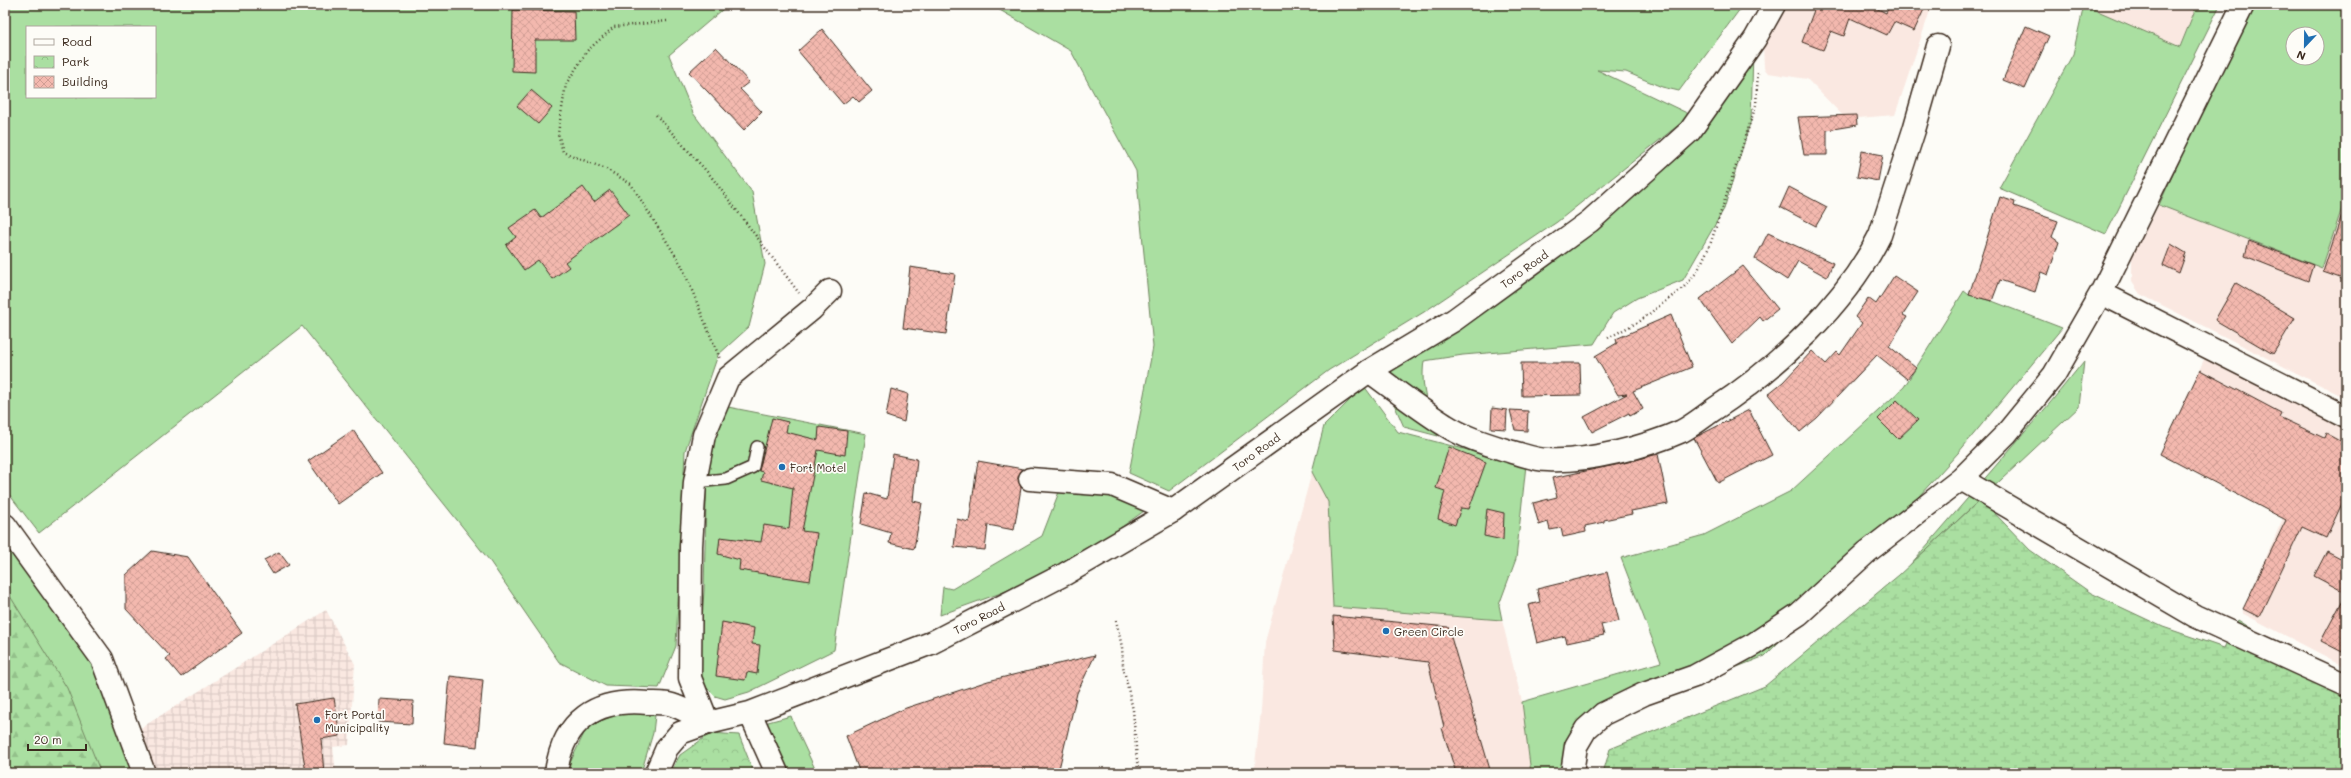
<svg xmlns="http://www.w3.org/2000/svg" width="2351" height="778" viewBox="0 0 2351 778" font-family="Mali,sans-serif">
<defs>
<pattern id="industrial-grid" width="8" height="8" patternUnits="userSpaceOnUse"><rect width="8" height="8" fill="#fae8e1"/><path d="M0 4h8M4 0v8" fill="none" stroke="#d7c7c1"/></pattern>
<pattern id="forest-firs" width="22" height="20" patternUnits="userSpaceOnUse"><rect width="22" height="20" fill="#aadfa1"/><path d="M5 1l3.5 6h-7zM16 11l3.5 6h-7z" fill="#93c08a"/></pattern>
<pattern id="wetland-marsh" width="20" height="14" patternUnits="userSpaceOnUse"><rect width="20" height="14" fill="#aadfa1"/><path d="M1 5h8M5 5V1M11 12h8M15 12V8" fill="none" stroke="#93c08a"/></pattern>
<pattern id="park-crowns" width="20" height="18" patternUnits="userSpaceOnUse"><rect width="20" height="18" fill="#aadfa1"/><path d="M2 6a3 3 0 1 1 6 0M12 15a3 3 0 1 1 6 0" fill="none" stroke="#93c08a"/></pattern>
<pattern id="building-cross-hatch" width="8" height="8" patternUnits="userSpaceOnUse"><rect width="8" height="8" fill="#f3b8ae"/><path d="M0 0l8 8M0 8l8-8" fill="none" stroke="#d19e95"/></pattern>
</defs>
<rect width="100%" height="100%" fill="#fdfcf7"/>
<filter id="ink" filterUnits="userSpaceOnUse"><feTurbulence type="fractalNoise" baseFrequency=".025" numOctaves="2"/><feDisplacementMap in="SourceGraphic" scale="8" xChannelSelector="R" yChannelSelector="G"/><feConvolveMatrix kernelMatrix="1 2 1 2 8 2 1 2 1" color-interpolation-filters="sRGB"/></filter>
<g filter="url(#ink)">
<!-- built -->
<path fill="#fae8e1" d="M1783 5H1932L1895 115 1846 119 1807 79 1768 73 1764 68 1763 44Z
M2083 5H2197L2180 47Z
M2346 196V398L2140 294 2132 282V256L2159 205 2322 268Z
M2208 351 2346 415V667L2242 613 2283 518 2160 454Z
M1312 472 1328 502 1333 607 1502 620 1522 702 1531 773H1254L1261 711 1265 642Z"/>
<!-- industrial -->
<path fill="url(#industrial-grid)" d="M326 610 355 664 349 745 333 747 336 773H155L141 728Z"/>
<!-- green -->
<path fill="#aadfa1" stroke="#728460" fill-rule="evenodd" d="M5 5H728L669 55 693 113 752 192 765 264 749 327 718 355 685 451 676 646 659 688 606 686 559 662 489 560 302 326 39 533 5 489ZM27 27H155V97H27Z
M991 5H1743L1679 91 1662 87 1626 72 1597 70 1691 115 1557 222 1424 312 1329 370 1169 491 1129 473 1153 347 1136 171 1071 51Z
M2084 5 2180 47 2197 5H2220L2106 234 1999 188 2073 54Z
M2254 5H2346V196L2322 268 2159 205 2208 97ZM2293 34H2317V58H2293Z
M1753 52 1751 120 1724 209 1683 280 1637 298 1613 313 1594 344 1463 355 1424 361C1420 388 1429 411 1438 436L1404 427 1377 365 1568 234 1688 130Z
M1964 291 1969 295 1992 301 2062 328 1958 453 1883 536 1765 656 1653 700 1594 726 1578 773H1531L1522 702 1661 662 1621 558 1704 535 1791 491 1904 387Z
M2084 361 2079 407 1910 565 2050 403Z
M1364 386 1398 432 1526 465 1516 559 1499 605 1502 620 1333 607 1328 502 1312 472 1324 426Z
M728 407 866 434 834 650 749 692 725 699 715 696 702 683 699 664 704 591 707 459Z
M1064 479 1158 501 1059 572 940 615 943 587 952 589 1042 536Z
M5 540 101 658 143 773H5Z
M627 710 655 715 653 733 641 773H569V765L587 727Z
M791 716 794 724 817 773H785L765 728 768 722Z"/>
<!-- forest -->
<path fill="url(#forest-firs)" stroke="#728460" d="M5 588 67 688 101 773H5Z"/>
<!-- wetland -->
<path fill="url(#wetland-marsh)" stroke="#728460" d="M1981 499 2030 550 2091 593 2163 627 2224 648 2238 620 2280 647 2346 682V773H1603L1610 749 1765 686 1899 575Z"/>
<!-- park -->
<path fill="url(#park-crowns)" stroke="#728460" d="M711 733 739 735 754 773H670L680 755Z"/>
<!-- building -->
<path fill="url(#building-cross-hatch)" stroke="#3b2a1e" d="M1816 5H1870L1886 13 1890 5H1926L1914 31 1894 22 1887 35 1850 18 1844 36 1831 31 1823 50 1802 42Z
M513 10 574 11 575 40H535V72L512 71Z
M2026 26 2049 36 2025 89 2003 80Z
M822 29 872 91 859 102 853 96 843 104 798 51Z
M716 47 749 82 740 89 762 112 744 130 689 72Z
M531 90 552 108 538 124 517 106Z
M1856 115 1857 125 1827 130V155H1804L1798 117Z
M1862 151 1883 155 1878 181 1857 177Z
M583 187 594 202 610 190 629 215 565 262 569 267 552 279 538 260 524 270 506 245 516 237 509 228 535 210 541 218Z
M1789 187 1827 207 1816 226 1780 207Z
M2000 197 2015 202 2014 206 2058 221 2052 237 2059 242 2048 275 2041 272 2035 292 2000 280 1992 301 1969 295Z
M2343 211 2346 212V280L2323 272Z
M1768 233 1833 263 1827 277 1798 261 1787 280 1755 259Z
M2249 241 2313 265 2308 281 2245 256Z
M2171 244 2186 253 2179 273 2163 265Z
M1743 266 1778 309 1763 321 1760 317 1732 344 1700 299Z
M910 267 955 274 946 334 903 328Z
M1894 276 1918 292 1903 315 1907 317 1889 346 1916 368 1907 379 1877 355 1817 418 1800 432 1768 394 1783 382 1812 351 1826 364 1837 352 1840 355 1862 323 1855 317 1868 298 1876 304Z
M2236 283 2295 318 2273 354 2215 320Z
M1671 315 1692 367 1633 391 1643 409 1630 416 1629 413 1592 432 1584 417 1627 394 1618 395 1595 356 1617 343 1616 339Z
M1521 363H1580L1581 395 1522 396Z
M2200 370 2281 413 2279 417 2324 438 2326 433 2346 444V495L2326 538 2302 527 2259 617 2243 609 2286 520 2160 454Z
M891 389 908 394 904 422 886 416Z
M1897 400 1918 420 1898 439 1878 419Z
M1492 408 1507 410 1506 429 1491 428Z
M1510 410 1528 411 1527 431 1515 430Z
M1749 410 1772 455 1718 483 1694 438Z
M772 418 788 422 786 432 818 440 819 427 847 431 845 455 818 450 802 531 817 533 810 581 739 570 740 560 718 554 720 537 761 542 764 525 789 529 793 488 761 480 763 472 759 471Z
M353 430 382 473 338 504 308 461Z
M1449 447 1486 462 1469 509 1461 508 1455 525 1438 519 1445 491 1436 488Z
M893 454 917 459 913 501 922 503 914 549 889 543 891 533 861 524 866 493 887 499Z
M1658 454 1668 504 1631 511 1632 514 1604 520V522L1585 526 1586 532 1563 537 1561 528 1550 530 1548 522 1539 525 1533 503 1557 497 1552 478 1620 464Z
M978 461 1023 469 1018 478 1021 488 1014 530 988 525 985 550 954 547 957 519 969 522Z
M1487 509 1504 513 1503 540 1484 536Z
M152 551 188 557 242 633 181 677 166 659 170 656 126 609V575Z
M2327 551 2346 561V593L2314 576Z
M279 552 289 565 273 574 264 560Z
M1607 572 1619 621 1601 625 1604 635 1567 643 1565 636 1537 643 1528 605 1540 602 1537 589Z
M2346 594V654L2321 641Z
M1333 616 1448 627 1491 773H1456L1442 728 1444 727 1428 662 1335 650Z
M722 622 754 628 752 644 760 645 757 674 747 672 745 680 716 676Z
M1095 655 1077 693 1058 773H860L846 736 906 708 988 681Z
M450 676 483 680 477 747 444 743Z
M334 698 340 736 321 739 324 773H306L295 704Z
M379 699 413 701 412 724 378 722Z"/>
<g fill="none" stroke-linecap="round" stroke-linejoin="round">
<!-- lane casing -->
<g stroke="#3b2a1e" stroke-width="14">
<path id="lane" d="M695 482 726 479 753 467 757 447"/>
</g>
<!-- street casing -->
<g stroke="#3b2a1e" stroke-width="25">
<path id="street" d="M2101 293 2346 417
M1369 371C1394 389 1419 409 1445 425 1465 438 1490 445 1512 452 1524 455 1536 460 1548 460 1588 462 1646 447 1682 431 1693 425 1703 417 1713 410 1777 368 1846 304 1880 235L1914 130 1938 46
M1030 479 1112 485 1173 511
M1961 479 2195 616 2346 685
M708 723 690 678 691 546 695 482 704 435 728 378 812 309 830 291
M556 773C563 720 596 698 648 703 656 703 667 702 675 706 686 710 697 717 708 723
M1572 773 1576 746 1586 729 1603 714 1644 694 1695 676 1754 644 1799 614 1867 552 1961 479 2006 434 2054 375 2101 293 2243 5"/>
</g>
<!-- secondary casing -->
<g stroke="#3b2a1e" stroke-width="25">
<path id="secondary" d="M5 525 102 659 144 773
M750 713 777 773
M656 773 667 748 680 733 708 723 750 713 931 643 1065 574 1173 511 1369 371 1454 320 1590 221 1690 131 1755 39 1774 5"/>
</g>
<!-- path -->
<path stroke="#3b2a1e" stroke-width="2.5" stroke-dasharray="1 3" stroke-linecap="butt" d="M667 21 614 27 588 50 566 84 558 133 563 152 606 169 631 184 682 266 720 359
M656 115 710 175 799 293
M1608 338 1640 321 1684 287 1697 272 1710 245 1756 105 1758 72
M1116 620 1122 647 1123 666 1133 710 1138 773"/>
<!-- lane -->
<use href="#lane" stroke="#fdfcf7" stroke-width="11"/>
<!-- street -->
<use href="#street" stroke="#fdfcf7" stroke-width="22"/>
<!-- secondary -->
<use href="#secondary" stroke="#fdfcf7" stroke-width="22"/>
</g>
</g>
<!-- markers -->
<g fill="#1f6fb2" stroke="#fdfcf7" stroke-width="1.5">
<circle cx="782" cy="467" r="4"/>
<circle cx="1386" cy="631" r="4"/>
<circle cx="317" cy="720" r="4"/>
</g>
<g text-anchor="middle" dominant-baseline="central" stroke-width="3.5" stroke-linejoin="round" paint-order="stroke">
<!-- street labels -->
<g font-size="11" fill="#3b2a1e" stroke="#fdfcf7">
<text transform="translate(1524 269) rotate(-36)">Toro Road</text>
<text transform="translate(1256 452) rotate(-36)">Toro Road</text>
<text transform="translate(979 618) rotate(-27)">Toro Road</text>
</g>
<!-- poi labels -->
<g font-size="11" fill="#3b2a1e" stroke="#fdfcf7" text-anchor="start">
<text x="790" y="467">Fort Motel</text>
<text x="1394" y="631">Green Circle</text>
<text x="325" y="714">Fort Portal<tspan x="325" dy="13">Municipality</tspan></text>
</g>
</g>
<!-- margin -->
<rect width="2351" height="778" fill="none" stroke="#fdfcf7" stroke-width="20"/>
<rect x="10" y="10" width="2331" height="758" fill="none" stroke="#3b2a1e" stroke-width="1.5" filter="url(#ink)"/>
<!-- legend -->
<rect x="26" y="26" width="130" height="72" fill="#fdfcf7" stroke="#afa8a0"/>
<rect x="34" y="39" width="20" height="6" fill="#fdfcf7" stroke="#afa8a0"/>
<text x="62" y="46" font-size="12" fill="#3b2a1e">Road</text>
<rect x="34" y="56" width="20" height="12" fill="url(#park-crowns)" stroke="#afa8a0"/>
<text x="62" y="66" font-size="12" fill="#3b2a1e">Park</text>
<rect x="34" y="76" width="20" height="12" fill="url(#building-cross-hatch)" stroke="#afa8a0"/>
<text x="62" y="86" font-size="12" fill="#3b2a1e">Building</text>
<!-- north arrow -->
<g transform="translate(2305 46) rotate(202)"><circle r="19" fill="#fdfcf7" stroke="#afa8a0"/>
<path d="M0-3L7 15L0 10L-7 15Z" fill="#1f6fb2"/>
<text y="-6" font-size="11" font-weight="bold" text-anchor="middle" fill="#3b2a1e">N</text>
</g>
<!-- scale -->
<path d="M28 744v6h58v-6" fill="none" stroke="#3b2a1e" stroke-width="2"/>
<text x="34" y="744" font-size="12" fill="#3b2a1e" stroke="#fdfcf7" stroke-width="3" paint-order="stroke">20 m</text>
</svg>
